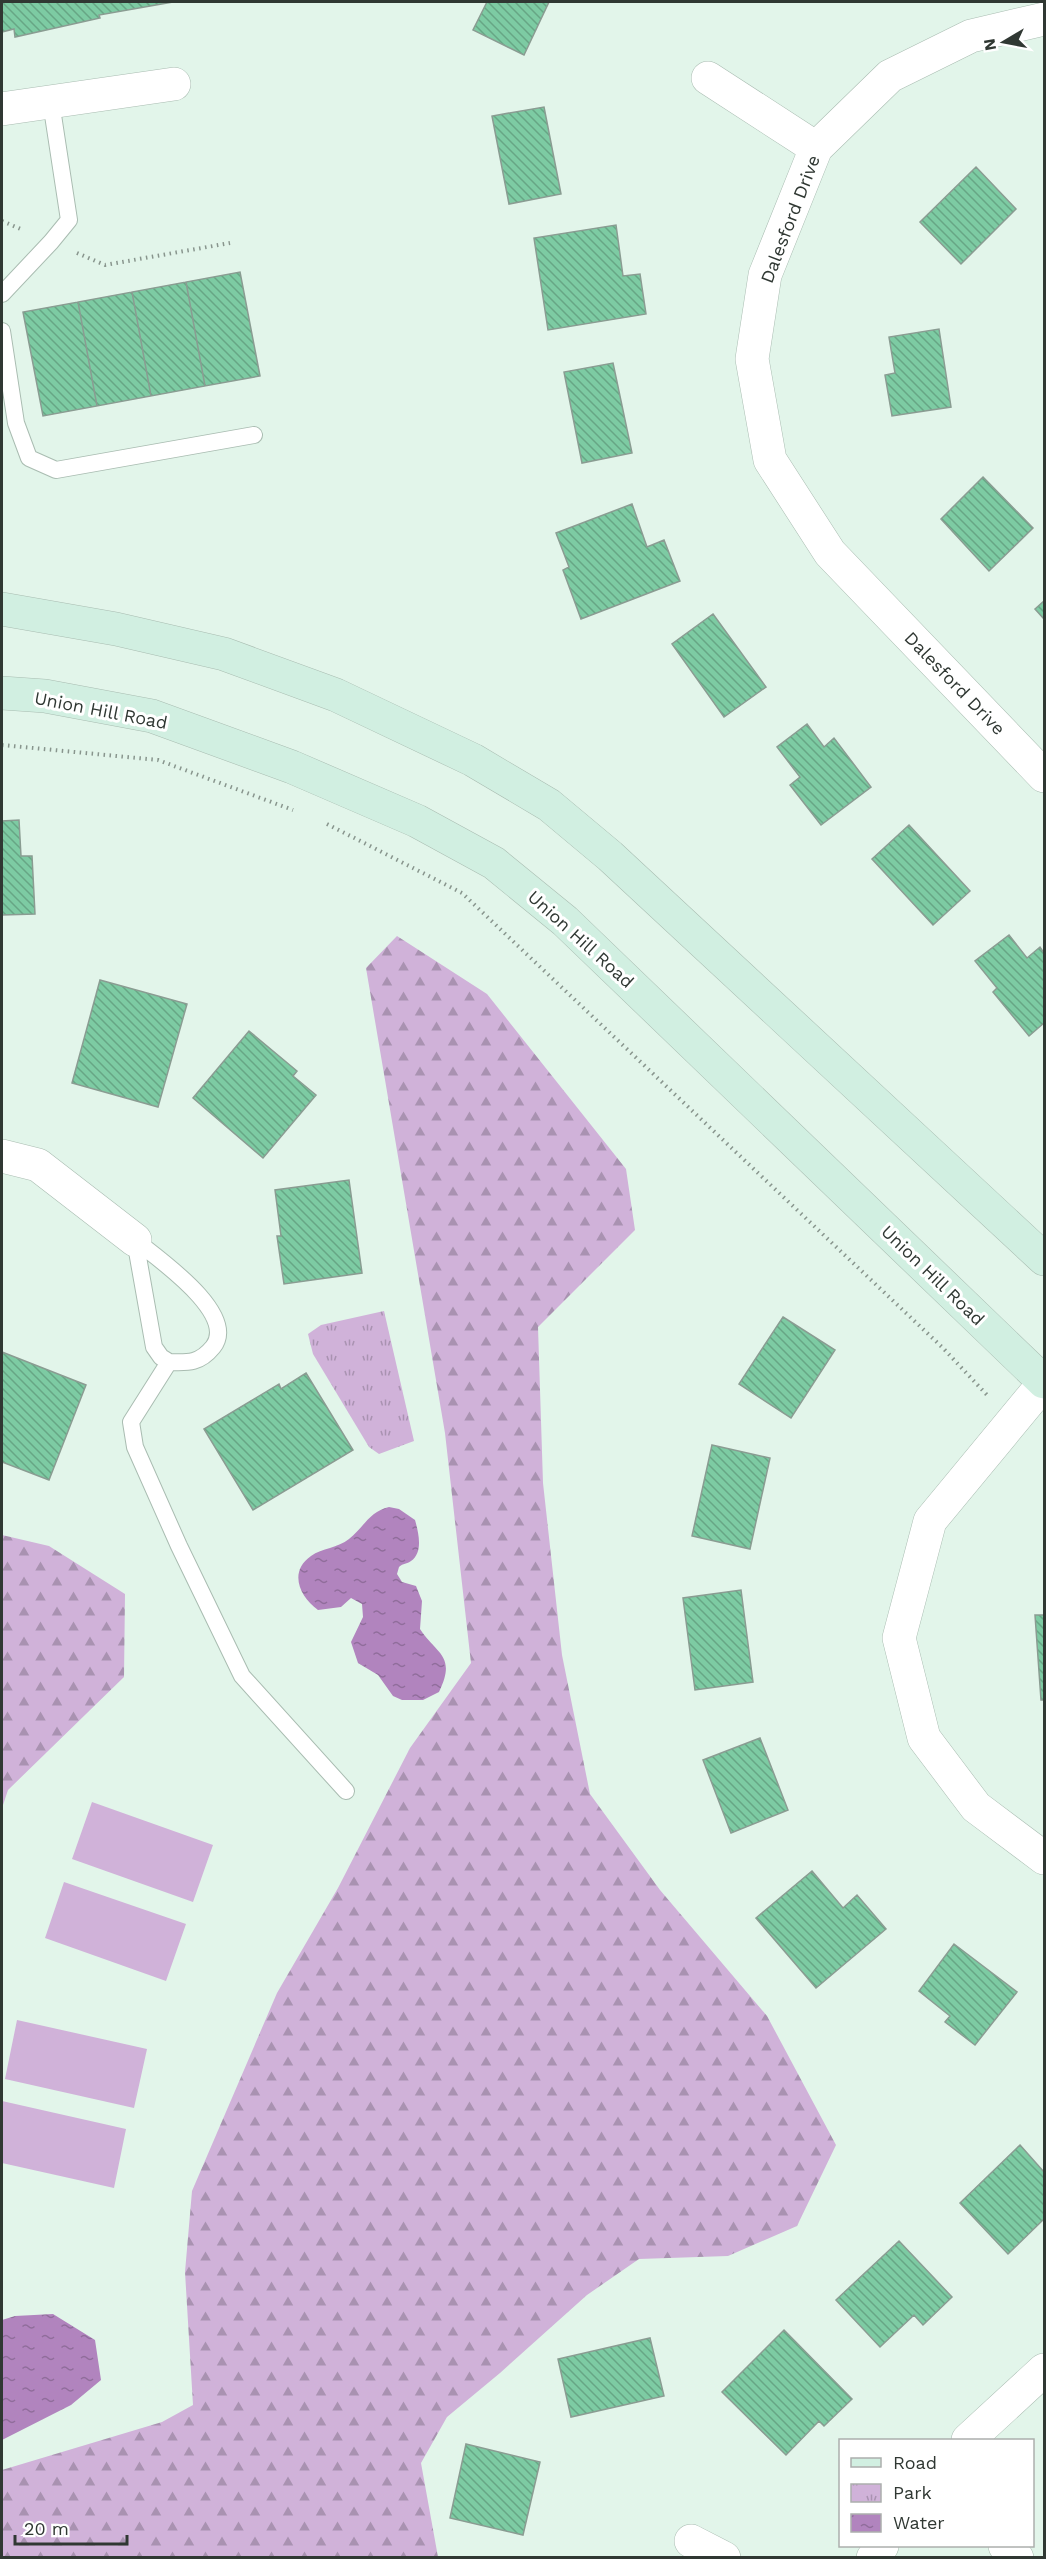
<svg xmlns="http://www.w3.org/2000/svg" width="1046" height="2559" viewBox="0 0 1046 2559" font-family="'Work Sans',sans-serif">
<defs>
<pattern id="forest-firs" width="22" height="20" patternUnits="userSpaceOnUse" patternTransform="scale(1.5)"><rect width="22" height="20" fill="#d0b2d9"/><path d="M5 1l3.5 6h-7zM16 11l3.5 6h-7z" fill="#a992b1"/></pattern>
<pattern id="park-tufts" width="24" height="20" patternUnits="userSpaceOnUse" patternTransform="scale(1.5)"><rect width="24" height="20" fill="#d0b2d9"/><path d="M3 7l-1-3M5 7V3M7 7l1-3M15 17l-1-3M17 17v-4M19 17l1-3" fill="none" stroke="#a992b1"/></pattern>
<pattern id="water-ripples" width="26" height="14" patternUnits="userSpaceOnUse" patternTransform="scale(1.5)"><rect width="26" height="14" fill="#b184be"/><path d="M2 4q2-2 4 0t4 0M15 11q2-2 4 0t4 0" fill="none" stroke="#906d9b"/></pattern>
<pattern id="building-back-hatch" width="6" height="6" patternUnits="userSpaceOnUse" patternTransform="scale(1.5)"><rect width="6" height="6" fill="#7dcba3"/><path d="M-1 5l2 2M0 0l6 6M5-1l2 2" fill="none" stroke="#67a685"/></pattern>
</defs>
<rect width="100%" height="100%" fill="#e2f5ea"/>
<!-- forest -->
<path fill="url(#forest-firs)" d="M397 936 487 994 626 1169 635 1230 538 1327 543 1483 562 1655 590 1794 660 1890 767 2016 836 2145 797 2226 728 2256 639 2259 587 2295 500 2373 447 2417 421 2463 438 2557H2V2470L162 2422 193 2405 185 2272 192 2191 277 1993 338 1888 410 1748 471 1663 445 1433 366 968Z
M2 1535 49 1546 125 1594 124 1677 8 1790 2 1808Z"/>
<!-- park -->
<path fill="url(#park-tufts)" d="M384 1311 414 1441 379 1454 369 1447 313 1354 308 1334 321 1325Z"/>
<!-- garden -->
<path fill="#d0b2d9" d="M92 1802 213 1845 193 1902 72 1859Z
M64 1882 186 1924 166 1981 45 1938Z
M17 2020 147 2049 134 2108 5 2079Z
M2 2101 126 2129 114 2188 2 2163Z"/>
<!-- water -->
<path fill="url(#water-ripples)" d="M389 1507 399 1509 415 1520C418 1531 424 1552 411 1561 407 1564 403 1563 399 1567L397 1574 402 1582 416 1586 422 1601 420 1629C436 1654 457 1655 439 1692L423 1700H402L393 1696 378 1675 358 1663 351 1642 363 1617 362 1604 351 1598 341 1607 318 1610C300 1597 288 1572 311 1556 322 1548 338 1548 349 1539 363 1528 370 1511 389 1507Z
M53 2314 95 2340 101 2380 71 2405 2 2440V2320L15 2316Z"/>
<!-- building -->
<path fill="url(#building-back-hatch)" stroke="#8a9c92" stroke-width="1.5" d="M2 2H173L99 15 100 18 15 37 14 29 2 32Z
M487 2H549L524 55 473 30Z
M544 107 561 194 509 204 492 116Z
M976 167 1016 209 961 264 920 222Z
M616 225 623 276 640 274 646 314 548 330 534 238Z
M240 272 260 376 205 386 186 282Z
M186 282 205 386 151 396 132 292Z
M132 292 151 396 97 406 78 302Z
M78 302 97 406 43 416 23 312Z
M939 329 951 407 892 416 885 375 895 373 889 337Z
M613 363 632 453 582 463 564 372Z
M983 477 1033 528 989 571 941 519Z
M632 504 647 547 664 540 680 581 581 619 563 570 569 567 556 533Z
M1044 601V619L1035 609Z
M713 614 766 687 724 717 672 644Z
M807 724 824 747 834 738 871 787 821 825 790 785 800 777 777 747Z
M19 820 21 856H32L35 914 2 915V821Z
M909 825 970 891 933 925 872 859Z
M1009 935 1027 958 1040 947 1044 953V1023L1029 1036 993 992 997 988 975 961Z
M100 980 187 1004 158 1107 72 1083Z
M249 1031 297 1071 293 1076 316 1095 263 1158 193 1098Z
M349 1180 362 1273 284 1284 277 1236H281L275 1190Z
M783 1317 835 1350 791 1418 739 1384Z
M2 1352 86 1385 49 1480 2 1462Z
M306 1373 353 1450 253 1510 204 1429 279 1384 281 1389Z
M712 1445 770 1458 750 1549 692 1536Z
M741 1590 753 1682 695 1690 683 1598Z
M1035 1615H1044V1700H1041Z
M760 1738 788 1810 731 1833 703 1760Z
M812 1871 843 1908 857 1895 886 1929 816 1988 756 1918Z
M954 1944 1017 1992 975 2045 945 2022 950 2016 919 1991Z
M1020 2145 1044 2172V2219L1008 2254 960 2203Z
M899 2241 952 2297 923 2325 914 2315 880 2347 836 2300Z
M784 2330 852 2399 824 2426 819 2421 786 2455 722 2392Z
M650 2338 664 2396 571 2417 558 2359Z
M466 2444 540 2462 523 2535 450 2518Z"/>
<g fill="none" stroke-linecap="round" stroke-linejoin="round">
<!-- lane casing -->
<g stroke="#a9bcb1" stroke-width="18">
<path id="lane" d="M2 294 51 242 69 220 51 102
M2 331 16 423 29 458 56 470 254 435
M135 1240 154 1347 161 1357 169 1362 131 1422 135 1447 179 1546 242 1676 346 1791
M135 1240C157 1258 239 1314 213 1347 200 1363 189 1363 169 1362"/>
</g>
<!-- street casing -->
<g stroke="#a9bcb1" stroke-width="34">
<path id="street" d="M1044 19 971 36 890 76 816 148 765 275 752 359 770 460 830 553 1044 776
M708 78 816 148
M2 109 174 84
M2 1156 38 1165 135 1240
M1044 1383 930 1521 899 1638 924 1738 976 1807 1044 1858
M968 2440 1044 2370
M691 2541 724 2558
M1005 2546 1017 2558
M873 2558 882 2546"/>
</g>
<!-- secondary casing -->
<g stroke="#a9bcb1" stroke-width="34">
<path id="secondary" d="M2 609 116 629 224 654 336 695 473 760 549 805 610 856 1044 1259
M2 693 45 696 152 716 292 767 417 821 494 863 565 921 1044 1382"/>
</g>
<!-- path -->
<path stroke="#88958d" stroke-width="4" stroke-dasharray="1.5 4.5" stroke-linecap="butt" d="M2 221 23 230
M77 253 105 265 230 243
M2 745 158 760 293 810
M327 824 462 893 943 1348 987 1395"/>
<!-- lane -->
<use href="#lane" stroke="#fff" stroke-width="16"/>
<!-- street -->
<use href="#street" stroke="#fff" stroke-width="33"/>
<!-- secondary -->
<use href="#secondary" stroke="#d1efe1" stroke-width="33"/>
</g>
<g text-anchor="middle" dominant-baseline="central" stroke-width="6" stroke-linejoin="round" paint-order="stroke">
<!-- street labels -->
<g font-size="18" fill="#303833" stroke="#fff">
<text transform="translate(790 219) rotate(-69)">Dalesford Drive</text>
<text transform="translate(955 683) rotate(46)">Dalesford Drive</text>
<text transform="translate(101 710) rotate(11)">Union Hill Road</text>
<text transform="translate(581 939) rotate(42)">Union Hill Road</text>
<text transform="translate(933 1275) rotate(44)">Union Hill Road</text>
</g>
</g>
<!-- border -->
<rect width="1046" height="2559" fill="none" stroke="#303833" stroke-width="6"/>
<!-- legend -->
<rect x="839" y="2439" width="195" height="108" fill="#ffffff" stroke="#acafad" stroke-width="1.5"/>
<rect x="851" y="2458" width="30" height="9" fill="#d1efe1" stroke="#acafad" stroke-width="1.5"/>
<text x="893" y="2469" font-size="18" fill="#303833">Road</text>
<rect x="851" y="2484" width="30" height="18" fill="url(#park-tufts)" stroke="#acafad" stroke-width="1.5"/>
<text x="893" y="2499" font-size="18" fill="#303833">Park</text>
<rect x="851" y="2514" width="30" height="18" fill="url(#water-ripples)" stroke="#acafad" stroke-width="1.5"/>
<text x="893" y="2529" font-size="18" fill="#303833">Water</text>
<!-- north arrow -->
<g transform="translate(1004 42) rotate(260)" stroke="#ffffff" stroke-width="4.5" paint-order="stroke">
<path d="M0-4.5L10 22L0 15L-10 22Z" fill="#303833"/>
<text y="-9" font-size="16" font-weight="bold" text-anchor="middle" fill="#303833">N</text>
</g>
<!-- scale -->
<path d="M15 2535v9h112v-9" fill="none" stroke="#303833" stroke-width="3"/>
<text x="24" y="2535" font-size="18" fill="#303833" stroke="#ffffff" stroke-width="4.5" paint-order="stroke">20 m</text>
</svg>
